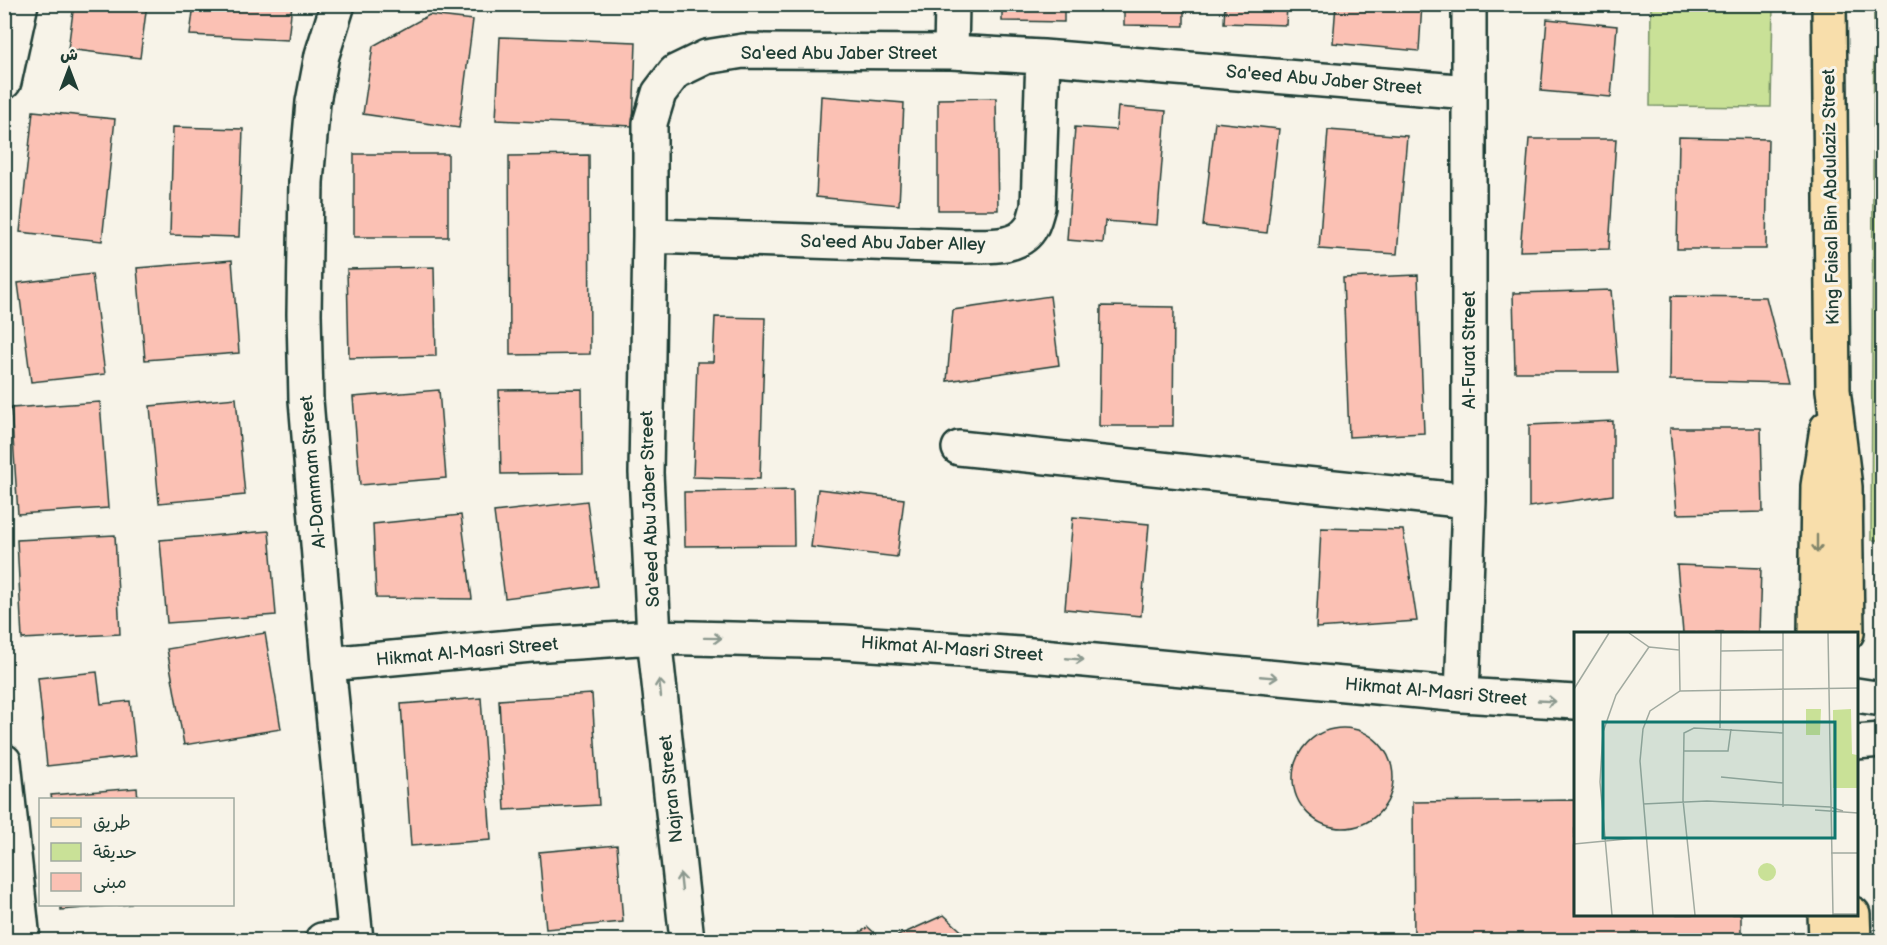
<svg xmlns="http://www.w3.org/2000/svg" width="1887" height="945" viewBox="0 0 1887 945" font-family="'Balsamiq Sans','Playpen Sans Arabic',sans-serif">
<rect width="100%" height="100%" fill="#f7f3e8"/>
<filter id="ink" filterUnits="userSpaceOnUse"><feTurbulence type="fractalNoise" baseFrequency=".0167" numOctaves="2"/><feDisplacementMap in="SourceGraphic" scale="12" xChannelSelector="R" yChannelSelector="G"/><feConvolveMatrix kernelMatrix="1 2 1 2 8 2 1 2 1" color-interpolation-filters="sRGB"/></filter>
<g filter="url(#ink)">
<!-- green -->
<path fill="#c9e197" stroke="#748f66" stroke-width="1.5" d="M1882 4V540H1871L1874 5Z
M1651 5H1773L1771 107 1650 106Z"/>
<!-- building -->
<path fill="#fbc1b4" stroke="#1f3d34" stroke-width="1.5" d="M74 4H147L140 58 68 49Z
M194 4H292L288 40 190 35Z
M671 4H738V9Z
M1002 4H1064V22L1002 21Z
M1124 4H1184V26L1124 25Z
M1225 4H1287L1286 25 1224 23Z
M1336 4H1422L1419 51 1333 43Z
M429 15 473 20 459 128 363 114 373 46Z
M1547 19 1617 26 1611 97 1541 91Z
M500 37 636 42 633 126 496 120Z
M821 96 904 103 899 205 816 197Z
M996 98 998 210H938V99Z
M1118 107 1166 111 1157 225 1105 221 1103 243 1067 240 1075 127 1116 130Z
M33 111 115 119 102 241 20 232Z
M1215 122 1279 129 1267 233 1203 226Z
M173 127 243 129 239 237 170 235Z
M1328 130 1407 136 1397 254 1319 249Z
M1679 137 1768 139 1766 249H1677Z
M1529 139H1616L1609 249 1520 251Z
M354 154H448V237H354Z
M589 155 590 354 510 355 509 156Z
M232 260 239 353 145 360 137 268Z
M434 267 436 356 349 358 347 269Z
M92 274 105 374 31 382 18 283Z
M1418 275 1424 433 1349 437 1343 278Z
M1611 290 1618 372H1515L1513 293Z
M1050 296 1059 365 947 381 953 310Z
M1671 296 1766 297 1788 383 1670 380Z
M1101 306 1174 307 1173 426H1099Z
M715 317 765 318 760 479 693 477 697 362H713Z
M582 389 583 473 501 474 499 390Z
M439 390 446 478 360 485 353 397Z
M236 398 245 495 159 503 150 406Z
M100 402 108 508 18 514 11 408Z
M1613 421V495L1529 507V425Z
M1670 428H1761L1763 512 1677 514Z
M818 489 904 499 897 557 811 547Z
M793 490 794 545 685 546 684 492Z
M587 501 598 586 505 598 494 512Z
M461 515 472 599 376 598 373 524Z
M1073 517 1149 524 1141 616 1065 609Z
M1321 528 1403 530 1417 621 1316 628Z
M269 531 276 615 167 623 160 540Z
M115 535 120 634 22 639 17 540Z
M1677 565 1761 568 1759 633H1683Z
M265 633 281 729 184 745 167 649Z
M97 672 101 704 130 701 136 756 47 766 38 678Z
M592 694 599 805 505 810 499 700Z
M481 698 491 840 411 846 401 704Z
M1293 778a50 50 0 1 1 100 0a50 50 0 1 1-100 0Z
M137 788 138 800H52L51 795Z
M1575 800V914H1741V940H1414L1413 802Z
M617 845 623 922 546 929 539 852Z
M61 904H132L61 910Z
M944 915 971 940H889Z
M868 927 882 940H849Z"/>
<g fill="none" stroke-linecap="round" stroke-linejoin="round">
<!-- minor casing -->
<g stroke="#1f3d34" stroke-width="38">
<path id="minor" d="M338 4 322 55 313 102 306 182 304 314 306 400 328 664 356 940
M951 52 952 4
M4 82 21 4
M650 236 963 246C984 245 1016 250 1030 229 1034 224 1036 213 1038 207L1043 57
M959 448 1469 501
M328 664 531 645 654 637 843 642 1020 654 1462 695 1575 702
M1462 695 1469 501V4
M1856 695 1882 699
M1856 742 1882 740
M4 761 23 940
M322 940 356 937
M687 940 654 637 646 473 650 236V123L659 93 675 72 706 57 743 51 951 52 1043 57 1469 92"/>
</g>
<!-- major casing -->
<g stroke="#1f3d34" stroke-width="38">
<path id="major" d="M1829 4 1833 390 1845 487 1847 633
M1816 633 1818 486 1827 428
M1825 914 1826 940
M1853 914 1854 940"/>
</g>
<!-- minor -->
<use href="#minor" stroke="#f7f3e8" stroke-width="33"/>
<!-- major -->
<use href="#major" stroke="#f8deab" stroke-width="33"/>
</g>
<!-- one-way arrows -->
<defs><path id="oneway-shaft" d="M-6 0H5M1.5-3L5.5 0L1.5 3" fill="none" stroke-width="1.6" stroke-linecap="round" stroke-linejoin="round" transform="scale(1.5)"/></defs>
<use stroke="#81856a" href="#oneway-shaft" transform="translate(1817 544) rotate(90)"/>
<g stroke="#8b988e">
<use href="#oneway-shaft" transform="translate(713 638) rotate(1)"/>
<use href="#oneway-shaft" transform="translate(1075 659) rotate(5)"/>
<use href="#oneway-shaft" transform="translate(1269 677) rotate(5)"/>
<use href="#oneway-shaft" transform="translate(660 688) rotate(-96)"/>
<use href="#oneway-shaft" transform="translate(1547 701) rotate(3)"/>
<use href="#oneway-shaft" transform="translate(681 882) rotate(-96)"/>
</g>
</g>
<g text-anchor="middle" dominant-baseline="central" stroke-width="6" stroke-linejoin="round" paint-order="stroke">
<!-- street labels -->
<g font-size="18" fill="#1f3d34" stroke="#f7f3e8">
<text x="839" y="53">Sa'eed Abu Jaber Street</text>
<text transform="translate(1324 80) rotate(5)">Sa'eed Abu Jaber Street</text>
<text transform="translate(1831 197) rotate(-91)">King Faisal Bin Abdulaziz Street</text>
<text transform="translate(893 243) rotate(1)">Sa'eed Abu Jaber Alley</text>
<text transform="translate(1469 350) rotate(-90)">Al-Furat Street</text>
<text transform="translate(313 472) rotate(-95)">Al-Dammam Street</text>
<text transform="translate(650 509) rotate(-92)">Sa'eed Abu Jaber Street</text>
<text transform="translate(952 649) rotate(4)">Hikmat Al-Masri Street</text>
<text transform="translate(467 652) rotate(-5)">Hikmat Al-Masri Street</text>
<text transform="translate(1436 692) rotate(5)">Hikmat Al-Masri Street</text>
<text transform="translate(671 789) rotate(-96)">Najran Street</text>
</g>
</g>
<!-- overview -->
<g transform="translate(1574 632)">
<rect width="284" height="284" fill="#f7f3e8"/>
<path d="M232 77H247L246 103H232ZM277 77 278 122 283 123V156H259V78ZM184 240a9 9 0 1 1 18 0a9 9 0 1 1-18 0Z" fill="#c9e197"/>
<path fill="none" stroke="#a1aaa0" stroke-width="1.5" d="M55 1 75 15 105 18M105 1 106 59M254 1 259 283M147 19 209 18M0 57 35 1M146 96 147 1M109 119H154L157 97M147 145 209 151M69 172 133 169 256 175 269 179M209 175V1M241 178 284 181M0 212 73 205M257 221H284M259 282H284M38 283 26 150 29 100 42 63 75 15M79 283 66 129 69 97 76 79 106 59 284 56M121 283 109 168 110 101 120 96 209 101"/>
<path fill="#0f766e" fill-opacity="0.15" stroke="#0f766e" stroke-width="3" d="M29 90H261V206H29Z"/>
<rect width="284" height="284" fill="none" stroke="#1f3d34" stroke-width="3"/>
</g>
<!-- margin -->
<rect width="1887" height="945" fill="none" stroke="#f7f3e8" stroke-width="24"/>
<rect x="12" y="12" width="1863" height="921" fill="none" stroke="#1f3d34" stroke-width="2" filter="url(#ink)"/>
<!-- legend -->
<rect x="39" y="798" width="195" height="108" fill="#f7f3e8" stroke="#a1aaa0" stroke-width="1.5"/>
<rect x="51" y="818" width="30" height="9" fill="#f8deab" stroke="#a1aaa0" stroke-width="1.5"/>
<text x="93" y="828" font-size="18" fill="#1f3d34">طريق</text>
<rect x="51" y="843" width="30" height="18" fill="#c9e197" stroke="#a1aaa0" stroke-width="1.5"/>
<text x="93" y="858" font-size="18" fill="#1f3d34">حديقة</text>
<rect x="51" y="873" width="30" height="18" fill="#fbc1b4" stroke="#a1aaa0" stroke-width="1.5"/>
<text x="93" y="888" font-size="18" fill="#1f3d34">مبنى</text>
<!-- north arrow -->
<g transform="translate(69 69)" stroke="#f7f3e8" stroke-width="4.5" paint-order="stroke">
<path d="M0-4.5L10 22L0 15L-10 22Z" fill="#1f3d34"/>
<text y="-9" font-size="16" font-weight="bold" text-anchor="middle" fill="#1f3d34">ش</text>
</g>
</svg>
